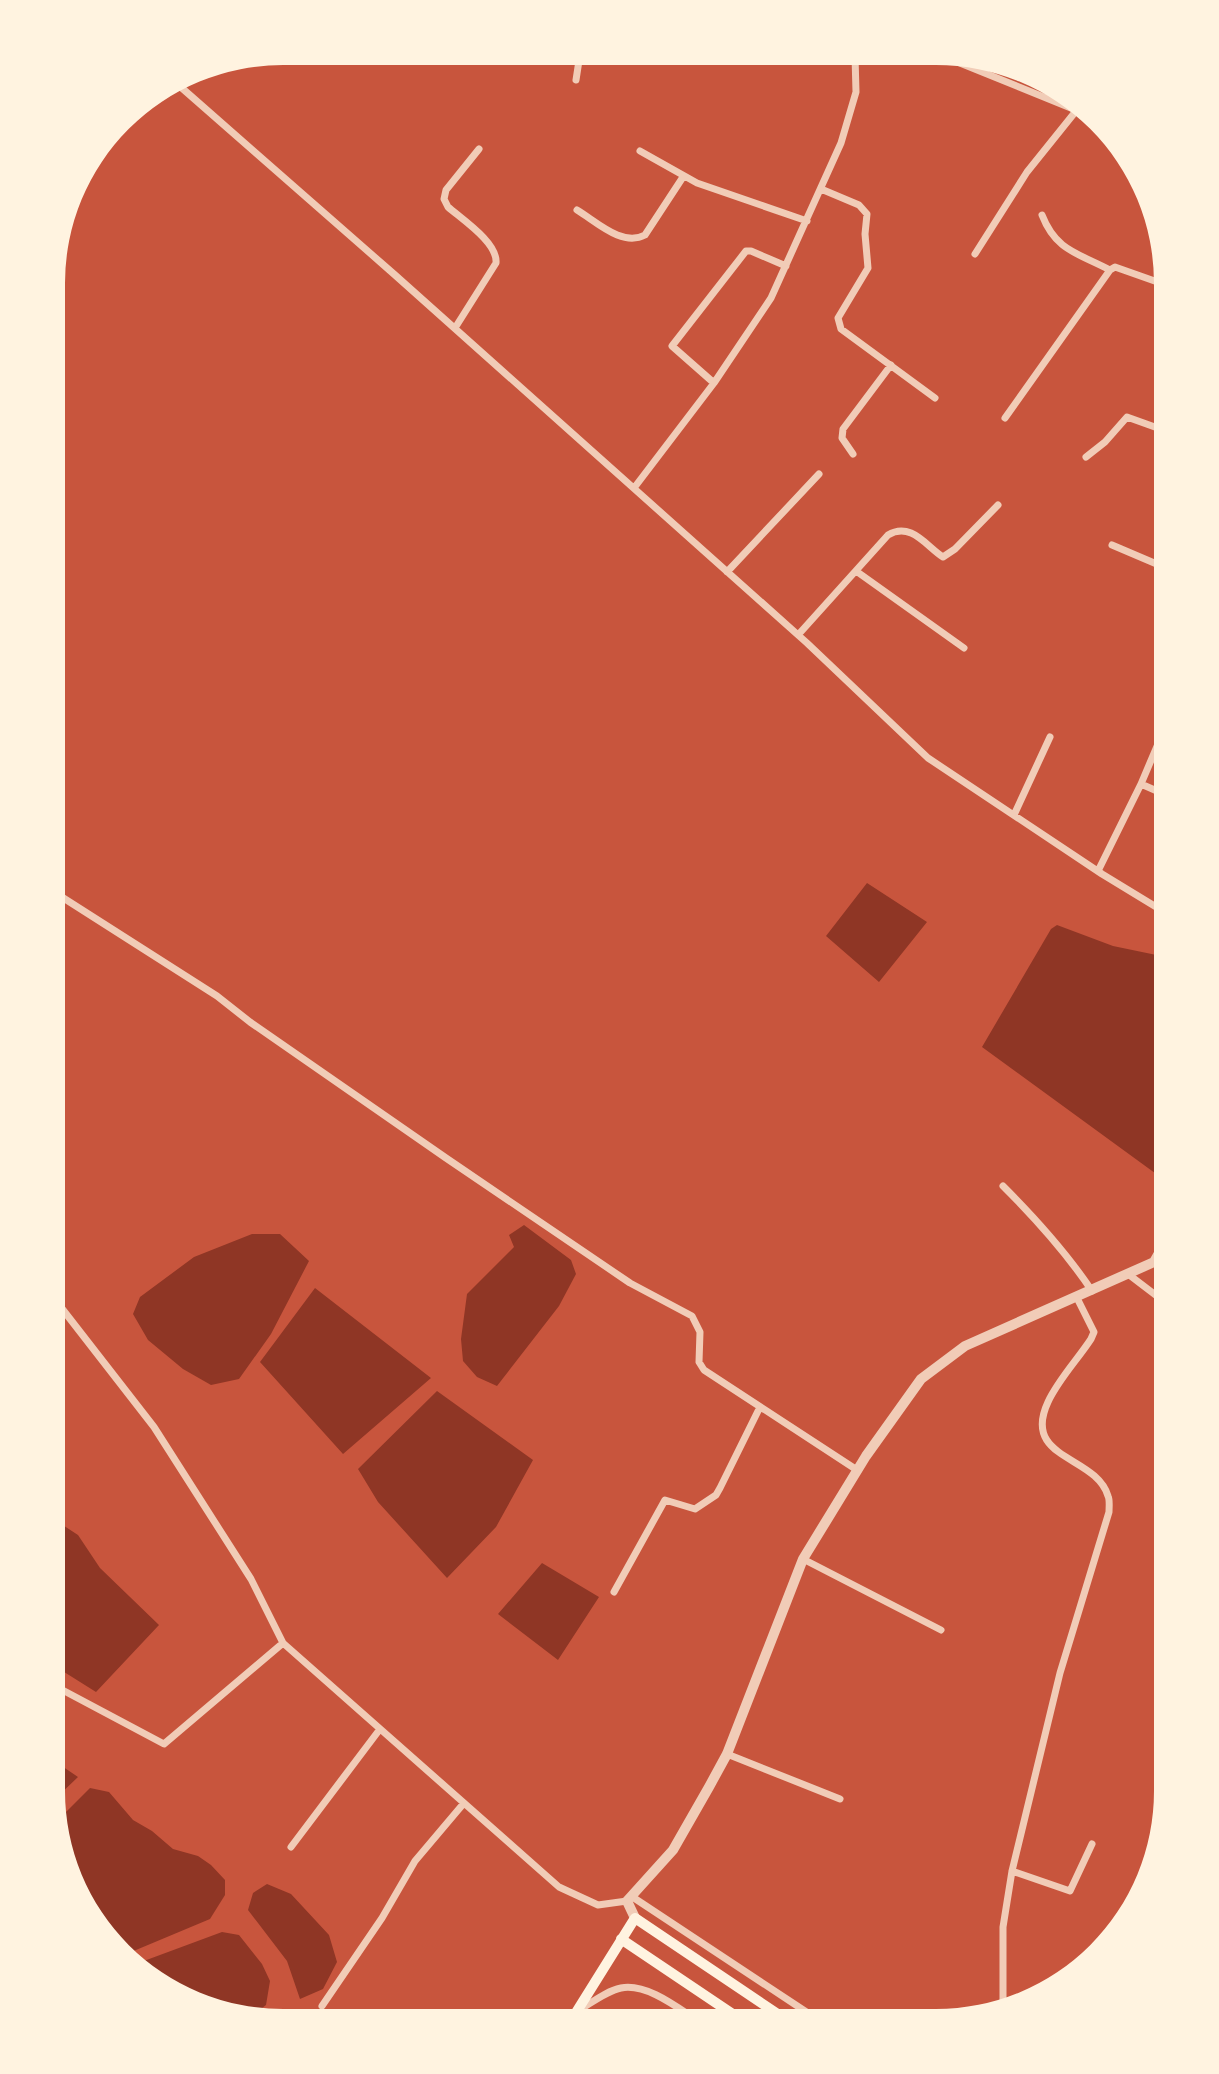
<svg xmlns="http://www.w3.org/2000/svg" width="1219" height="2074" viewBox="0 0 1219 2074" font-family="Barlow,sans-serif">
<rect width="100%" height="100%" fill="#c8553d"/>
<!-- water -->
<path fill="#8f3625" d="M867 883 927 922 879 982 826 936Z
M1057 925 1113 946 1166 957V1166L1159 1176 982 1047 1051 929Z
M524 1225 571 1260 576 1274 559 1306 497 1386 477 1377 463 1361 461 1339 467 1294 514 1247 509 1235Z
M252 1234H280L309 1261 271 1334 239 1379 211 1385 183 1369 148 1340 133 1314 140 1297 194 1257Z
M315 1288 431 1378 343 1454 260 1362Z
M437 1391 533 1460 496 1527 447 1578 378 1502 358 1469Z
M55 1520 78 1535 100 1568 159 1625 96 1692 53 1665V1523Z
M542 1563 599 1597 558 1660 498 1614Z
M53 1760 78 1777 54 1800Z
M90 1788 109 1792 133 1820 152 1831 173 1849 198 1856 211 1865 225 1880V1895L210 1919 124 1955 100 1931 65 1866 57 1821Z
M267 1884 291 1894 329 1935 337 1962 323 1989 300 1999 287 1961 248 1910 253 1893Z
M222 1932 239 1935 262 1964 270 1981 266 2005 249 2018 142 1974 133 1965Z"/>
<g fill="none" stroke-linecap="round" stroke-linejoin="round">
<!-- minor -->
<path stroke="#f1ccb7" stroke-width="7" d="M945 57 1093 117
M576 80 580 54
M175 82 395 275 807 643 928 758 1102 874 1166 913
M640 151 697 183 807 221
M821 189 859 205 867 214 865 234 868 268 838 318 841 329 935 398
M577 210C597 222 622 247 645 235L683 177
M1042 215C1056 251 1078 253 1110 270
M975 254 1027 172 1076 111
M455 328 496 263C498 243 463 220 448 207L444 199 446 190 479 149
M714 383 672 346 746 251H751L786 266
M1005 418 1110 270 1115 267 1166 285
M853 454 842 438 843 429 891 365
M1086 457 1105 442 1127 417 1166 431
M634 488 714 383 771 298 841 143 856 92 855 56
M1112 545 1166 568
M856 571 964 648
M727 572 819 474
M798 635 888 535C911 521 927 547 943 557L955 549 998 505
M1141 784 1166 795
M1014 815 1050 737
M1098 871 1141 784 1166 725
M54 892 217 996 250 1022 446 1158 630 1283 692 1316 700 1332 699 1362 704 1370 857 1470
M1003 1186C1036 1219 1066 1252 1092 1291
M1128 1274 1166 1303
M53 1297 154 1427 251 1579 283 1643
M803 1559 941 1630
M614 1592 665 1500 695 1509 716 1495 720 1488 760 1407
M53 1685 164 1744 283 1643 559 1887 598 1905 627 1901
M727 1754 840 1799
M291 1847 380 1729
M1012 1871 1070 1891 1092 1844
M631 1896 820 2021
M322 2006 382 1918 415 1861 464 1803
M581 2009C594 2001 607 1991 621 1988 647 1983 678 2008 698 2021
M1003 2010V1927L1012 1871 1060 1673 1109 1512C1109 1507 1110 1500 1108 1496 1096 1455 1021 1460 1048 1402 1058 1380 1078 1359 1091 1339L1094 1332 1077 1298"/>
<!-- tertiary -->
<path stroke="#f1ccb7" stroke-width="10" d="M635 1918 627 1901 673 1850 709 1787 727 1754 803 1559 866 1456 921 1379 965 1346 1154 1262 1166 1241"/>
<!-- secondary -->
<path stroke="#fff3e0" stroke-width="10" d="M621 1939 743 2021
M574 2020 577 2011 635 1918 788 2021"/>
</g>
<!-- crop -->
<path d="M0 0H1219V2074H0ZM283 65H936A218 218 0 0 1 1154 283V1791A218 218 0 0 1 936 2009H283A218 218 0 0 1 65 1791V283A218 218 0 0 1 283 65Z" fill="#fff3e0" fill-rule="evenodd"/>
</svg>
